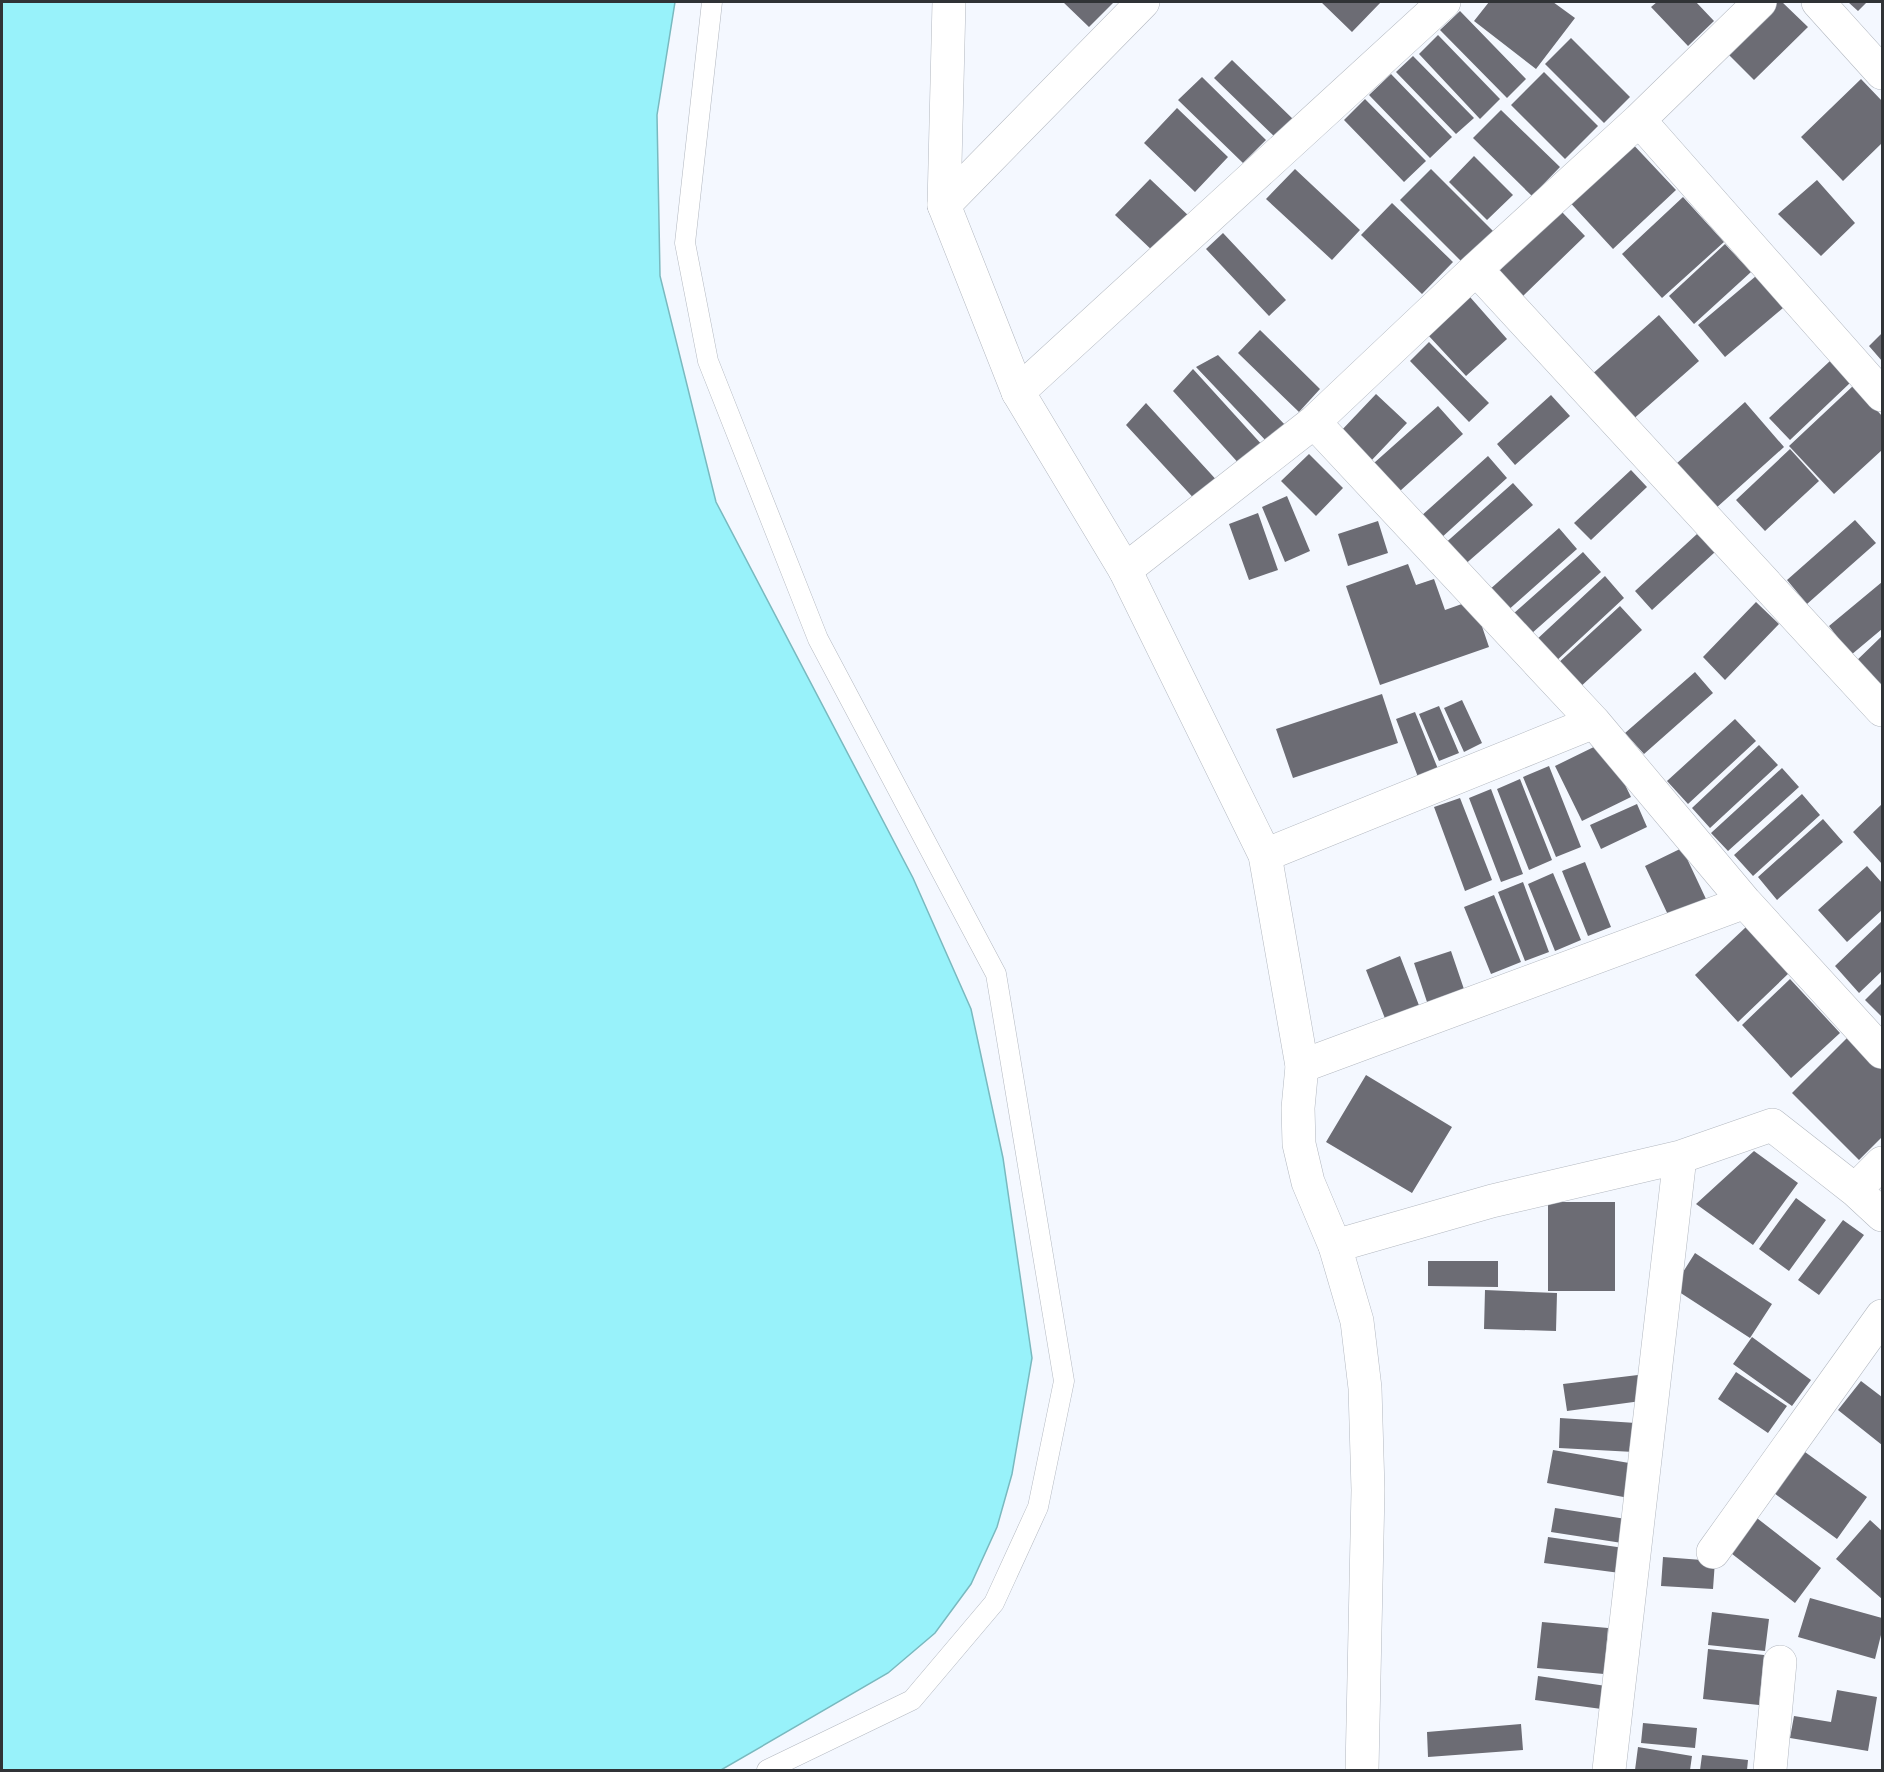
<svg xmlns="http://www.w3.org/2000/svg" width="1884" height="1772" viewBox="0 0 1884 1772" font-family="'PT Sans',sans-serif">
<rect width="100%" height="100%" fill="#f4f8ff"/>
<!-- water -->
<path fill="#98f2fa" stroke="#79b9bf" stroke-width="1.5" d="M2 2H675L657 115 660 276 716 502 913 878 971 1009 1003 1158 1032 1358 1012 1474 997 1527 971 1584 935 1633 888 1673 721 1770H2Z"/>
<!-- building -->
<path fill="#6c6c74" d="M1063 2H1114L1089 27Z
M1321 2H1381L1352 32Z
M1489 2H1553L1575 18 1536 69 1474 21Z
M1657 2H1696L1714 21 1688 46 1651 7Z
M1778 2H1782L1808 27 1754 80 1726 52Z
M1848 2H1867L1858 11Z
M1460 11 1526 79 1507 98 1440 30Z
M1438 35 1500 99 1480 119 1419 54Z
M1571 38 1630 97 1604 123 1545 64Z
M1413 56 1474 118 1456 134 1396 72Z
M1232 60 1295 121 1277 139 1214 78Z
M1544 72 1598 126 1565 159 1511 105Z
M1391 74 1452 137 1430 158 1369 95Z
M1202 77 1266 140 1243 163 1178 100Z
M1861 79 1882 101V143L1843 181 1801 137Z
M1365 99 1426 161 1404 182 1344 120Z
M1177 108 1228 157 1195 192 1144 143Z
M1501 110 1560 167 1532 196 1473 138Z
M1628 139 1676 190 1613 249 1565 197Z
M1474 156 1513 195 1487 220 1449 182Z
M1295 169 1360 230 1332 260 1266 199Z
M1431 169 1495 233 1464 264 1400 200Z
M1150 179 1191 218 1156 254 1115 215Z
M1817 180 1855 223 1821 256 1778 214Z
M1683 197 1724 242 1662 298 1622 254Z
M1392 203 1453 262 1422 294 1361 235Z
M1562 212 1585 236 1523 296 1499 271Z
M1223 233 1286 300 1269 316 1206 249Z
M1725 244 1751 272 1694 324 1669 296Z
M1756 276 1783 308 1725 357 1698 325Z
M1470 297 1507 339 1466 376 1428 335Z
M1659 315 1699 361 1630 422 1590 376Z
M1260 330 1320 389 1299 412 1238 353Z
M1882 333V361L1869 346Z
M1429 342 1489 403 1469 422 1410 361Z
M1218 355 1287 427 1269 444 1196 367Z
M1830 361 1851 382 1790 440 1769 418Z
M1193 369 1264 447 1242 467 1173 391Z
M1854 385 1882 416V450L1834 494 1789 446Z
M1376 394 1407 423 1370 462 1340 432Z
M1551 395 1570 416 1515 465 1497 444Z
M1745 402 1784 447 1715 509 1676 464Z
M1146 403 1221 485 1200 505 1126 425Z
M1438 406 1463 434 1400 491 1374 463Z
M1790 449 1819 481 1765 531 1736 500Z
M1309 454 1343 488 1316 516 1281 481Z
M1488 456 1507 478 1440 539 1420 517Z
M1631 470 1647 487 1591 540 1574 523Z
M1513 483 1533 505 1462 567 1442 546Z
M1287 496 1310 551 1285 562 1262 507Z
M1258 513 1278 570 1249 580 1229 524Z
M1855 520 1876 543 1807 604 1787 580Z
M1378 521 1388 553 1348 566 1338 534Z
M1559 528 1577 549 1506 612 1488 591Z
M1697 534 1715 552 1652 610 1635 591Z
M1583 552 1601 572 1531 634 1513 614Z
M1408 564 1416 585 1434 579 1445 610 1473 600 1489 647 1380 685 1346 586Z
M1605 576 1624 598 1554 663 1534 642Z
M1882 582V629L1851 655 1829 626Z
M1756 602 1779 624 1725 680 1703 657Z
M1620 606 1642 630 1578 689 1556 665Z
M1882 636V699L1852 665Z
M1695 672 1713 693 1644 754 1625 733Z
M1382 694 1398 743 1293 778 1276 729Z
M1462 700 1482 743 1464 752 1444 708Z
M1439 706 1459 753 1439 761 1419 714Z
M1415 712 1438 769 1418 777 1396 719Z
M1735 719 1756 741 1688 804 1667 781Z
M1604 742 1631 797 1582 821 1555 766Z
M1759 745 1778 765 1710 828 1692 808Z
M1549 766 1581 847 1556 857 1523 777Z
M1782 768 1799 787 1728 851 1711 833Z
M1520 779 1552 860 1529 870 1497 789Z
M1491 789 1523 874 1501 882 1469 798Z
M1802 794 1820 815 1753 876 1734 855Z
M1460 798 1492 880 1465 891 1434 807Z
M1637 804 1647 827 1601 849 1590 825Z
M1882 804V864L1853 832Z
M1823 819 1843 842 1777 900 1758 877Z
M1682 848 1706 899 1669 917 1645 866Z
M1585 862 1611 927 1588 936 1562 871Z
M1867 866 1882 883V910L1847 942 1818 910Z
M1553 873 1581 940 1555 951 1528 884Z
M1523 882 1549 952 1525 961 1498 892Z
M1494 895 1521 962 1491 974 1464 907Z
M1882 921V971L1859 993 1835 966Z
M1746 927 1789 973 1738 1022 1695 975Z
M1451 951 1467 998 1430 1011 1414 963Z
M1400 956 1420 1008 1386 1021 1366 970Z
M1790 979 1840 1033 1791 1078 1742 1025Z
M1882 983V1017L1865 1000Z
M1849 1036 1882 1070V1137L1859 1160 1792 1093Z
M1366 1075 1452 1127 1412 1193 1326 1142Z
M1754 1151 1798 1183 1753 1245 1696 1204Z
M1796 1198 1826 1220 1789 1271 1759 1249Z
M1548 1202H1615V1291H1548Z
M1843 1220 1864 1235 1819 1295 1798 1280Z
M1695 1253 1772 1304 1750 1338 1673 1288Z
M1428 1261H1498V1287L1428 1286Z
M1485 1290 1557 1293 1556 1331 1484 1329Z
M1752 1337 1811 1380 1792 1406 1733 1364Z
M1736 1372 1787 1406 1768 1433 1718 1399Z
M1638 1375 1641 1401 1567 1411 1563 1384Z
M1861 1381 1882 1397V1445L1838 1410Z
M1560 1418 1636 1423 1634 1452 1559 1448Z
M1553 1450 1635 1464 1629 1498 1547 1483Z
M1805 1452 1867 1497 1837 1539 1774 1493Z
M1555 1508 1626 1519 1622 1543 1551 1532Z
M1753 1515 1821 1568 1795 1603 1727 1550Z
M1870 1520 1882 1531V1599L1836 1559Z
M1548 1537 1624 1548 1620 1573 1544 1563Z
M1663 1557 1715 1561 1713 1589 1661 1586Z
M1810 1598 1882 1618V1631L1875 1659 1798 1637Z
M1712 1612 1769 1619 1765 1651 1708 1645Z
M1542 1622 1608 1628 1604 1674 1537 1668Z
M1708 1649 1764 1655 1759 1705 1703 1699Z
M1538 1676 1613 1687 1609 1710 1535 1700Z
M1837 1690 1877 1697 1868 1751 1790 1738 1794 1716 1831 1722Z
M1643 1723 1697 1728 1695 1748 1641 1743Z
M1521 1724 1523 1750 1428 1757 1427 1732Z
M1638 1747 1692 1756 1690 1770H1635Z
M1702 1755 1748 1760 1747 1770H1700Z"/>
<g fill="none" stroke-linecap="round" stroke-linejoin="round">
<!-- service casing -->
<g stroke="#b3b8c0" stroke-width="21">
<path id="service" d="M712 2 685 243 708 361 818 639 996 974 1064 1381 1038 1507 994 1603 912 1700 767 1770"/>
</g>
<!-- minor casing -->
<g stroke="#b3b8c0" stroke-width="34">
<path id="minor" d="M1760 2 1639 120 1476 269 1314 422 1594 722 1745 902 1882 1052
M1818 2 1882 73
M1639 120 1882 395
M944 205 1143 2
M1476 269 1882 710
M1018 392 1444 2
M1125 570 1314 422
M1265 855 1594 722
M1302 1066 1745 902
M1882 1163 1855 1190 1882 1215
M1335 1246 1492 1201 1680 1157
M1713 1552 1882 1316
M1609 1770 1680 1157 1772 1125 1855 1190
M1770 1770 1780 1662"/>
</g>
<!-- tertiary casing -->
<g stroke="#b3b8c0" stroke-width="34">
<path id="tertiary" d="M949 2 944 205 1018 392 1125 570 1265 855 1302 1066 1298 1108 1299 1144 1308 1182 1335 1246 1357 1321 1365 1388 1368 1490 1362 1770"/>
</g>
<!-- service -->
<use href="#service" stroke="#fff" stroke-width="20"/>
<!-- minor -->
<use href="#minor" stroke="#fff" stroke-width="33"/>
<!-- tertiary -->
<use href="#tertiary" stroke="#fff" stroke-width="33"/>
</g>
<!-- border -->
<rect width="1884" height="1772" fill="none" stroke="#303336" stroke-width="6"/>
</svg>
